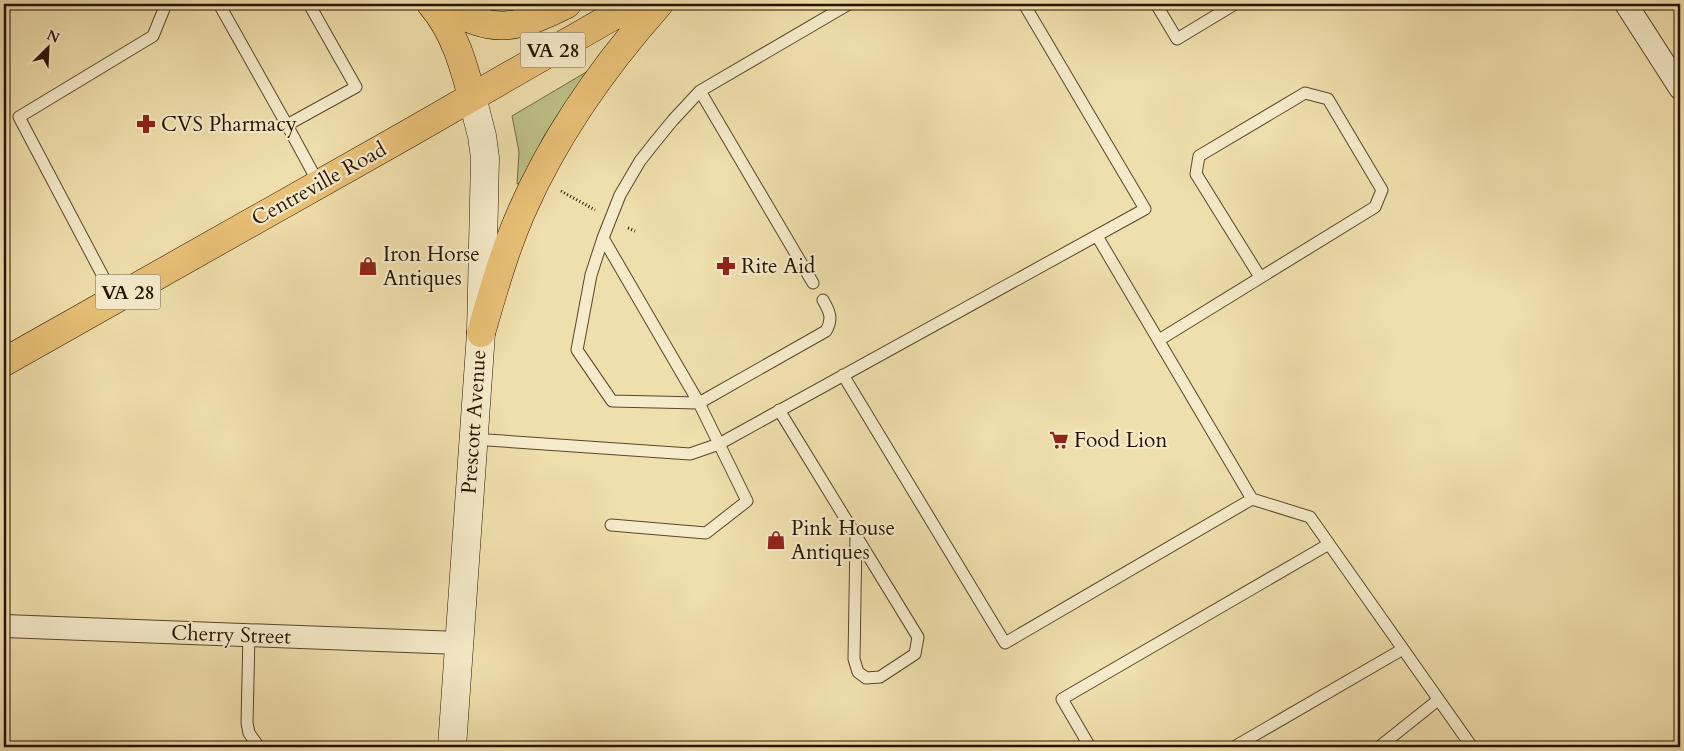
<svg xmlns="http://www.w3.org/2000/svg" width="1684" height="751" viewBox="0 0 1684 751" font-family="Cardo,serif">
<rect width="100%" height="100%" fill="#efdfac"/>
<filter id="stains"><feTurbulence type="fractalNoise" baseFrequency=".004" numOctaves="4"/><feColorMatrix values="0 0 0 0 .2 0 0 0 0 .09 0 0 0 0 .02 0 0 0 .5 -.17"/></filter>
<radialGradient id="worn" r=".72"><stop offset=".6" stop-color="#630" stop-opacity="0"/><stop offset="1" stop-color="#630" stop-opacity=".3"/></radialGradient>
<!-- green -->
<path fill="#bdc187" stroke="#726a44" d="M598 65 560 111 543 138 525 183 517 184 519 152 512 116Z"/>
<g fill="none" stroke-linecap="round" stroke-linejoin="round">
<!-- lane casing -->
<g stroke="#59462c" stroke-width="13">
<path id="lane" d="M219 4 287 125 356 87 309 4
M1156 4 1177 39 1235 4
M700 91 813 283
M287 125 319 184
M603 238 699 403 612 401 577 350 591 275 603 238 620 195 640 161 655 142 673 120 700 91 849 4
M115 299 19 117 153 36 166 4
M1159 340 1375 207 1382 190 1328 99 1305 93 1199 156 1196 174 1260 277
M843 375 1005 643 1252 499 1097 236
M779 410 918 637 915 654 880 677 866 678 858 672 854 659 856 536
M473 439 690 454 719 444 1145 209 1024 4
M1252 499 1310 517 1472 747
M611 525 706 533 747 501 699 403 826 331C833 319 830 312 823 300
M249 635 247 723 249 733 259 747
M1090 747 1062 699 1329 544
M1234 747 1403 649
M1379 747 1438 700"/>
</g>
<!-- street casing -->
<g stroke="#59462c" stroke-width="24">
<path id="street" d="M1626 4 1680 88
M4 626 459 643"/>
</g>
<!-- secondary casing -->
<g stroke="#271301" stroke-width="29">
<path id="secondary" d="M452 747 481 333 485 158 482 136 472 97"/>
</g>
<!-- primary casing -->
<g stroke="#271301" stroke-width="29">
<path id="primary" d="M431 4C454 31 463 63 472 97"/>
</g>
<!-- highway casing -->
<g stroke="#271301" stroke-width="29">
<path id="highway" d="M443 4C492 36 517 29 567 4
M481 333C493 292 504 252 521 213 554 137 604 66 659 4
M4 362 406 135 634 4"/>
</g>
<!-- path -->
<path stroke="#271301" stroke-width="3" stroke-dasharray="1 2.5" stroke-linecap="butt" d="M561 191 595 210
M628 228 635 231"/>
<!-- lane -->
<use href="#lane" stroke="#f5eac9" stroke-width="11"/>
<!-- street -->
<use href="#street" stroke="#f5eac9" stroke-width="22"/>
<!-- secondary -->
<use href="#secondary" stroke="#f5eac9" stroke-width="28"/>
<!-- primary -->
<use href="#primary" stroke="#e8c076" stroke-width="28"/>
<!-- highway -->
<use href="#highway" stroke="#e8c076" stroke-width="28"/>
</g>
<!-- icons -->
<defs>
<g id="pharmacy-bare" transform="scale(1.5)"><path d="M-2-6h4v4h4v4h-4v4h-4v-4h-4v-4h4Z" fill="#8f2418" stroke="#f5eac9" stroke-width="2.5" paint-order="stroke"/></g>
<g id="shop-bare" transform="scale(1.5)"><path d="M-5-2.5h2.3a2.7 3.5 0 0 1 5.4 0H5L5.5 6h-11ZM-1.5-2.5h3a1.5 2.3 0 0 0-3 0Z" fill="#8f2418" stroke="#f5eac9" stroke-width="2.5" paint-order="stroke"/></g>
<g id="supermarket-bare" transform="scale(1.5)"><path d="M-6-5.5h2.5l.6 2H6L4.5 2H-2.5L-4.4-4H-6ZM-1.5 3.2a1.3 1.3 0 1 0 .1 0ZM3 3.2a1.3 1.3 0 1 0 .1 0Z" fill="#8f2418" stroke="#f5eac9" stroke-width="2.5" paint-order="stroke"/></g>
</defs>
<g fill-rule="evenodd">
<use href="#pharmacy-bare" x="146" y="124"/>
<use href="#shop-bare" x="368" y="266"/>
<use href="#pharmacy-bare" x="726" y="266"/>
<use href="#supermarket-bare" x="1059" y="440"/>
<use href="#shop-bare" x="776" y="540"/>
</g>
<g text-anchor="middle" dominant-baseline="central" stroke-width="4.5" stroke-linejoin="round" paint-order="stroke">
<!-- shield labels -->
<g fill="#f5eac9" stroke="#65543d" stroke-width="1">
<rect x="520.5" y="32.5" width="65" height="35" rx="4"/>
<rect x="95.5" y="274.5" width="65" height="35" rx="4"/>
</g>
<g font-size="20" font-weight="bold" fill="#271301">
<text x="553" y="50">VA 28</text>
<text x="128" y="292">VA 28</text>
</g>
<!-- poi labels -->
<g font-size="21" fill="#271301" stroke="#f5eac9" text-anchor="start">
<text x="161" y="124">CVS Pharmacy</text>
<text x="383" y="254">Iron Horse<tspan x="383" dy="24">Antiques</tspan></text>
<text x="741" y="266">Rite Aid</text>
<text x="1074" y="440">Food Lion</text>
<text x="791" y="528">Pink House<tspan x="791" dy="24">Antiques</tspan></text>
</g>
<!-- street labels -->
<g font-size="21" fill="#271301" stroke="#f5eac9">
<text transform="translate(319 184) rotate(-29)">Centreville Road</text>
<text transform="translate(474 422) rotate(-86)">Prescott Avenue</text>
<text transform="translate(231 635) rotate(2)">Cherry Street</text>
</g>
</g>
<!-- margin -->
<rect width="1684" height="751" fill="none" stroke="#efdfac" stroke-width="20"/>
<rect x="5" y="5" width="1674" height="741" fill="none" stroke="#271301" stroke-width="2.5"/>
<rect x="10" y="10" width="1664" height="731" fill="none" stroke="#271301"/>
<!-- north arrow -->
<g transform="translate(48 48) rotate(24)" stroke="#f5eac9" stroke-width="4" paint-order="stroke">
<path d="M0-4L9 19L0 12L-9 19Z" fill="#271301"/>
<text y="-8" font-size="14" font-weight="bold" text-anchor="middle" fill="#271301">N</text>
</g>
<rect width="100%" height="100%" filter="url(#stains)"/>
<rect width="100%" height="100%" fill="url(#worn)"/>
</svg>
